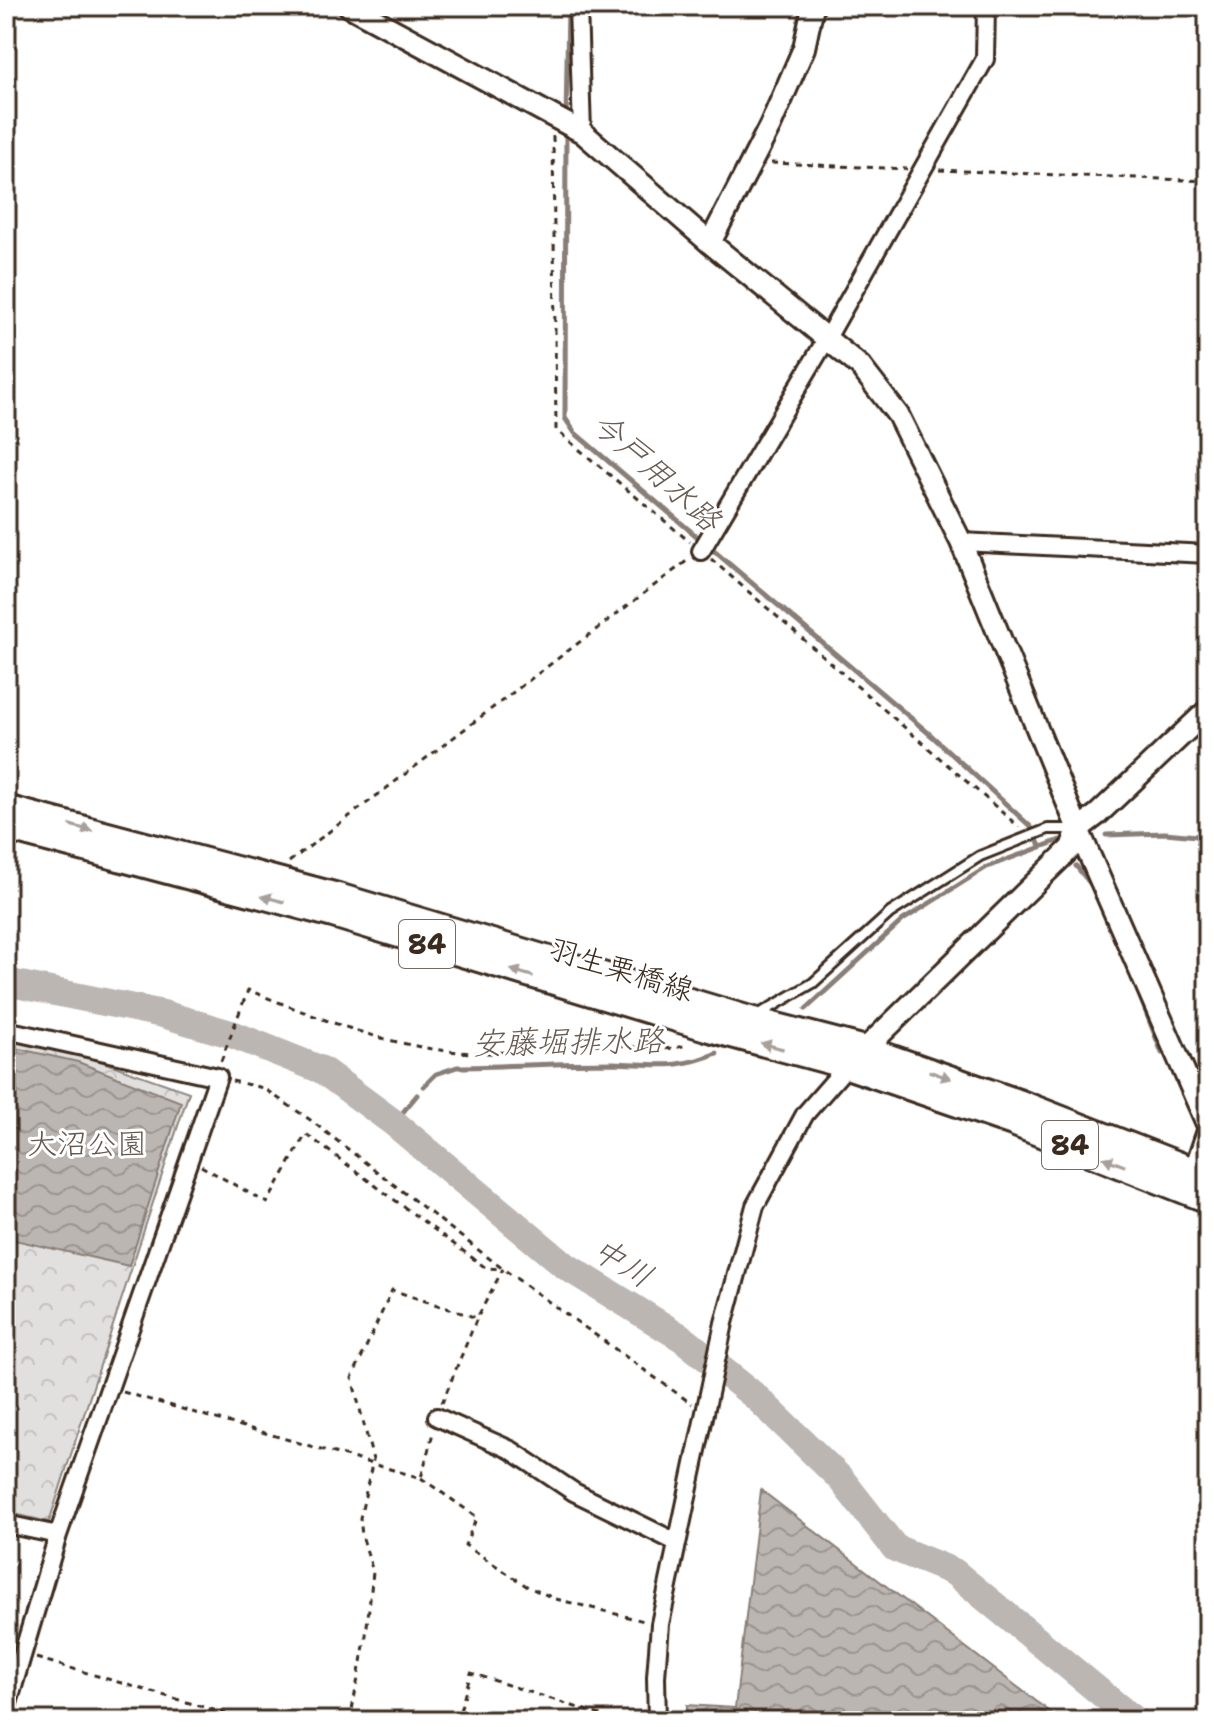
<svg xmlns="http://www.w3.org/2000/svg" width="1214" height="1727" viewBox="0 0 1214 1727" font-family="'Shantell Sans','Klee One',sans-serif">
<defs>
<pattern id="park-crowns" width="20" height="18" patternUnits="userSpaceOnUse" patternTransform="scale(2)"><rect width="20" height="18" fill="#e2e0de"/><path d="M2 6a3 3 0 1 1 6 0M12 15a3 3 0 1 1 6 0" fill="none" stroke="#c3c0be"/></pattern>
<pattern id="water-waves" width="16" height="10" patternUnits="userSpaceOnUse" patternTransform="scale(2)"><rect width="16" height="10" fill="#bcb6b3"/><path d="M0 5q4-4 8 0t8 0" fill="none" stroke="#9a9491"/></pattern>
</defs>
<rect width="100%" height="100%" fill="#fff"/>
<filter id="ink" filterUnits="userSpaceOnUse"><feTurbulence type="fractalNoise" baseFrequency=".0125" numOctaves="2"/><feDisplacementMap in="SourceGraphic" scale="16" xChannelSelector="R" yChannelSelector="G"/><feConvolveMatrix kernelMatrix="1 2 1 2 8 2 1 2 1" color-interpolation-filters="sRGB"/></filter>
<g filter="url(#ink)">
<!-- park -->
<path fill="url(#park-crowns)" stroke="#8e857e" stroke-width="2" d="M6 1038 83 1055 189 1092 49 1522 6 1512Z"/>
<!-- water -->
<path fill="url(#water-waves)" stroke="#887e77" stroke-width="2" d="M6 1046 78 1062 181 1102 129 1266 6 1238Z
M761 1490 1062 1721H687V1705L735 1708Z"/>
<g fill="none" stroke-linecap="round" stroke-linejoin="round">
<!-- stream -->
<path stroke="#887e77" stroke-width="5" d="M566 119 568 6
M566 129 565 418 575 433 932 736 1031 827 1040 846
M1106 835 1165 833 1208 837
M1076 866 1093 887
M1131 974 1162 1053
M806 1009 903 920 987 867 1060 840
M424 1086 436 1074 457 1067C509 1066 561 1063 613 1063 655 1064 677 1070 717 1053
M394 1123 417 1095"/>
<!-- river -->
<path stroke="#bcb6b3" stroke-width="28" d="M6 982 163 1014 234 1035 322 1070 394 1123 564 1265 682 1338 756 1397 840 1478 895 1548 954 1572 1135 1721"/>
<!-- service casing -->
<g stroke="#3b2a1e" stroke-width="14">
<path id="service" d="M756 1016 813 983 890 913 980 856 1048 829H1077"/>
</g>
<!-- minor casing -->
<g stroke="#3b2a1e" stroke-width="22">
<path id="minor" d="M578 6 582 132
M961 542 1208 554
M701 551 827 338 985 59 986 6
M6 1030 218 1077 58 1535 6 1710
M437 1417 511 1450 574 1492 676 1542
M6 1524 58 1535
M657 1721 656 1677 660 1624 724 1323 755 1206 805 1114 847 1066"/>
</g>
<!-- tertiary casing -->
<g stroke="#3b2a1e" stroke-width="26">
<path id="tertiary" d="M349 6 582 132 710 243 860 366 898 415 961 542 1078 829 1208 1126
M710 243 770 126 804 48 813 6
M857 1057 1071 848 1078 829 1098 814 1208 710
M1190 1184 1208 1131"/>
</g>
<!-- primary casing -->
<g stroke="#3b2a1e" stroke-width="30">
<path id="primary" d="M6 808 338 896 750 1019 866 1049 1018 1102 1208 1176
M6 828 333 915 713 1030 847 1066 1013 1123 1208 1200"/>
</g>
<!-- path -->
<path stroke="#3b2a1e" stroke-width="3" stroke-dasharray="6 6" stroke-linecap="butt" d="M553 136 556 430 690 542
M771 163 907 169
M939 170 1208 181
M711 559 1019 827
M289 862 688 560
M221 1061 248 990C321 1019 397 1051 477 1053 517 1054 558 1044 599 1044 629 1044 660 1055 689 1044
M232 1081 263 1088 309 1119 503 1269 692 1404
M201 1166 267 1203 306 1134 486 1268 503 1269
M123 1392 421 1478 433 1433
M442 1403 477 1318
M421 1478 477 1517 465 1545 528 1587 556 1599 644 1621
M36 1658 251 1721
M350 1721 366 1635 373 1572 362 1535 360 1518 373 1460 352 1378 392 1290 477 1318 503 1269
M457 1721 471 1673 619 1721"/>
<!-- service -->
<use href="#service" stroke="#fff" stroke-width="8"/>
<!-- minor -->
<use href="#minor" stroke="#fff" stroke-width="16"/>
<!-- tertiary -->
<use href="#tertiary" stroke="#fff" stroke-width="20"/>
<!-- primary -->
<use href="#primary" stroke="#fff" stroke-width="24"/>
</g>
<!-- one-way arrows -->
<defs><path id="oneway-solid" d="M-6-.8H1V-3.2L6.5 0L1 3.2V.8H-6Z" transform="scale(2)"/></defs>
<g fill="#a79f9a">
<use href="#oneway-solid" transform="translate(81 828) rotate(15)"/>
<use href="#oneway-solid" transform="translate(273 899) rotate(-165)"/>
<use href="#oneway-solid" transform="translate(522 973) rotate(-163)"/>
<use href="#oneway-solid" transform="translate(772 1046) rotate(-165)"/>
<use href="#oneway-solid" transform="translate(940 1075) rotate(19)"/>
<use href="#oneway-solid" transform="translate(1114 1162) rotate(-159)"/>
</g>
</g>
<g text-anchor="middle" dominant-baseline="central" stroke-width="6" stroke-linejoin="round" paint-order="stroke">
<!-- shield labels -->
<g fill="#fff" stroke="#766a62" stroke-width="2">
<rect x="399" y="920" width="56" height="48" rx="6"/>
<rect x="1042" y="1121" width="56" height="48" rx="6"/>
</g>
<g font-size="28" font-weight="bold" fill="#3b2a1e">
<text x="427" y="944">84</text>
<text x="1070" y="1145">84</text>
</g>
<!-- street labels -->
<g font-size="30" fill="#3b2a1e" stroke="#fff">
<text transform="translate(621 969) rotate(17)">羽生栗橋線</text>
</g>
<!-- park labels -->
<g font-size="30" fill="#65584e" stroke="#fff">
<text x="87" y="1143">大沼公園</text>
</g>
<!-- water labels -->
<g font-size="32" font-style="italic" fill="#685b52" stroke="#fff">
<text transform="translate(657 471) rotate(42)">今戸用水路</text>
<text transform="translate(568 1041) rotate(-1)">安藤堀排水路</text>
<text transform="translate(623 1262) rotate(32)">中川</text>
</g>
</g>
<!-- margin -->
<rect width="1214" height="1727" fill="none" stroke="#fff" stroke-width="32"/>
<rect x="16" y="16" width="1182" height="1695" fill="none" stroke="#3b2a1e" stroke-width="3" filter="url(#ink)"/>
</svg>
